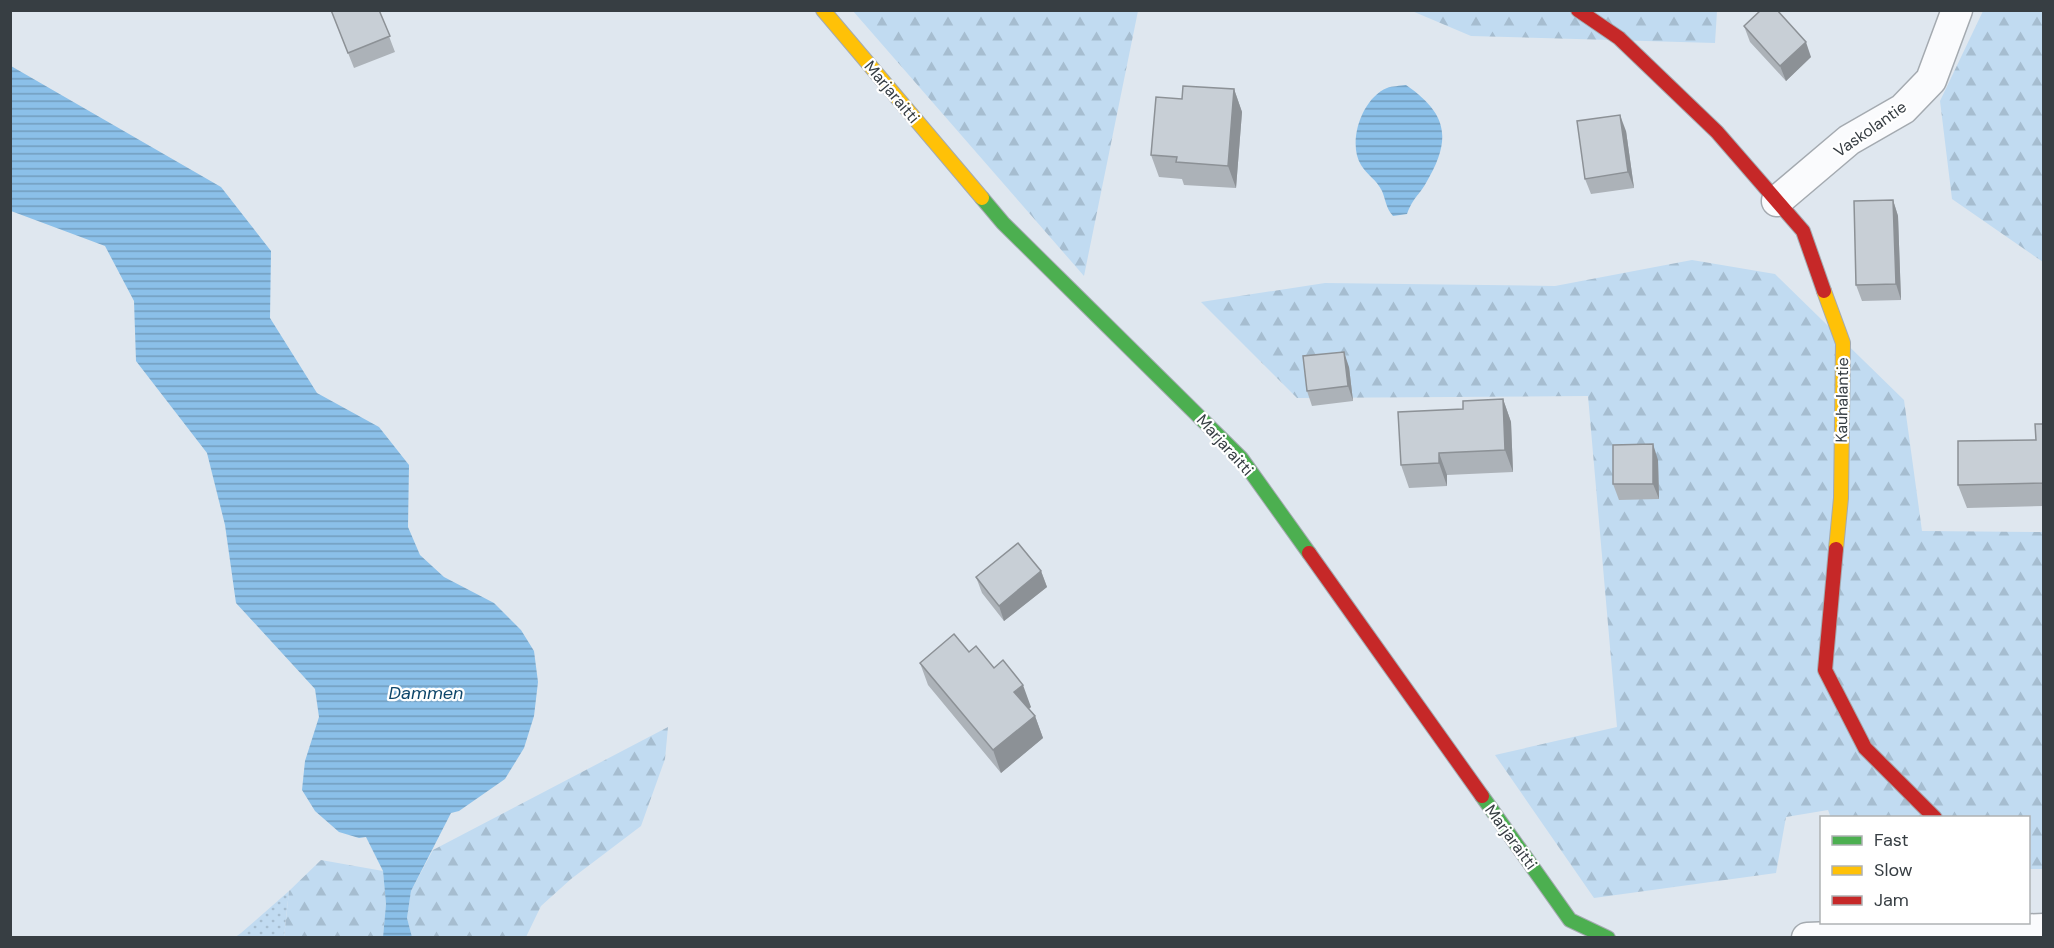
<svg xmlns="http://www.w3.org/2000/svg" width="2054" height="948" viewBox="0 0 2054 948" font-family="'DM Sans',sans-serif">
<defs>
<pattern id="grass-dots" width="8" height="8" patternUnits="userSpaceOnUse" patternTransform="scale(1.5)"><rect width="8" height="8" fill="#c1dbf1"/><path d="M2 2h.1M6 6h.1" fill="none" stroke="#a6bdd0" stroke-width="1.8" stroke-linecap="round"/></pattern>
<pattern id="forest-firs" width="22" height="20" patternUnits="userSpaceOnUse" patternTransform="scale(1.5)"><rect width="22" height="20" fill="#c1dbf1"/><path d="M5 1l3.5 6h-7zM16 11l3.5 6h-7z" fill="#a6bdd0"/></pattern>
<pattern id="water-rules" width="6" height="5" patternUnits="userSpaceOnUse" patternTransform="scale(1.5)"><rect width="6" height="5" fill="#8bc0e9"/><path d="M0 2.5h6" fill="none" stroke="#729dbe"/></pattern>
</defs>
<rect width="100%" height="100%" fill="#dfe7ef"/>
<!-- grass -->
<path fill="url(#grass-dots)" d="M289 891 284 937 234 938 241 933Z"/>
<!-- forest -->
<path fill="url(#forest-firs)" d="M853 11H1138L1084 276Z
M1412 11H1717L1715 43 1471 36Z
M1983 11H2043V262L1952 199 1940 101Z
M1692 260 1775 274 1904 400 1922 531 2043 532V869H2029L2028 818H1831L1828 810 1786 817 1776 873 1594 898 1495 755 1617 727 1588 396 1297 398 1201 302 1325 283 1555 286Z
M668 727 665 759 641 826 571 879 541 906 526 937H412L407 918 411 891 433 850Z
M321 860 383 871 386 904 383 937 284 938 289 891Z"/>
<!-- water -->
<path fill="url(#water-rules)" d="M11 66 221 187 271 251 270 318 317 393 379 427 409 465 408 527 420 555 444 577 494 603 521 630 534 651 538 682 534 716 524 748 505 779 459 811 451 813 411 891 407 918 412 937H383L386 904 383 871 366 837 359 838 339 832 315 811 302 790 305 761 319 717 315 689 236 603 225 525 207 453 136 361 134 301 105 246 11 211Z
M1406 85C1448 114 1452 139 1426 183 1418 197 1414 196 1407 214L1393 216C1386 208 1386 201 1382 191 1377 180 1367 175 1361 165 1347 142 1362 98 1387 88 1392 86 1400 86 1406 85Z"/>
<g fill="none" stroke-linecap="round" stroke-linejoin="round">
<!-- street casing -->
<g stroke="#a4aab0" stroke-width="33">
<path id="street" d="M1777 201 1849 140 1903 109 1931 80 1957 10
M1807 938 2044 929"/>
</g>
<!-- fast casing -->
<g stroke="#a4aab0" stroke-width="16">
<path id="fast" d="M982 198 1003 223 1241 458 1309 553
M1482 796 1570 920 1608 938"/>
</g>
<!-- slow casing -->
<g stroke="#a4aab0" stroke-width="16">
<path id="slow" d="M823 10 982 198
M1824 291 1843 343 1841 498 1836 549"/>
</g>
<!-- jam casing -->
<g stroke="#a4aab0" stroke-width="16">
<path id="jam" d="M1578 10 1619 38 1717 132 1803 231 1824 291
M1836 549 1825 670 1865 748 1935 818
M1309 553 1482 796"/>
</g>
<!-- street -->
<use href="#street" stroke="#fafbfd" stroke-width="30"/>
<!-- fast -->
<use href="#fast" stroke="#4caf50" stroke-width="14"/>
<!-- slow -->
<use href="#slow" stroke="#ffc107" stroke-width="14"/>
<!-- jam -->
<use href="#jam" stroke="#c62828" stroke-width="14"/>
</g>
<!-- wall -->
<path fill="#acb2b8" d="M331 10H379L395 52 354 68Z
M1744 26 1811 57 1786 81 1750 42Z
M1234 89 1242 112 1236 188 1184 185 1182 179 1159 177 1151 155 1182 99Z
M1626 131 1634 188 1591 194 1585 179Z
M1893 200 1898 216 1901 300 1862 301 1856 285Z
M1349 367 1353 401 1312 406 1307 391Z
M1503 399 1511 422 1513 472 1447 475V486L1409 488 1401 465 1463 409Z
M2043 424V506L1967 508 1958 485 2036 440Z
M1658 460 1659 499 1619 500 1613 484Z
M1041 571 1047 587 1004 621 982 593 976 577Z
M969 652 994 668 1031 707 1029 709 1035 716 1043 738 1001 773 928 685 920 663Z"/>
<!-- shaded-wall -->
<path fill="#8c9196" d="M1806 42 1811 57 1786 81 1780 66Z
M1234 89 1242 112 1236 188 1228 166Z
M1620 115 1626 131 1634 188 1628 172Z
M1893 200 1898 216 1901 300 1896 284Z
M1344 352 1349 367 1353 401 1348 386Z
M1503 399 1511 422 1513 472 1505 450Z
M1653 444 1658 460 1659 499 1653 484Z
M1439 453 1447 475V486L1439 463Z
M1041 571 1047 587 1004 621 999 606Z
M1023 685 1031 707 1022 714 1014 692Z
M1035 716 1043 738 1001 773 993 750Z"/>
<!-- building -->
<path fill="#c8cfd6" stroke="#8c9196" stroke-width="1.5" d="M331 10H379L390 36 348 53Z
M1761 10H1777L1806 42 1780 66 1744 26Z
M1183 86 1234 89 1228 166 1176 162 1177 157 1151 155 1156 97 1182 99Z
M1620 115 1628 172 1585 179 1577 121Z
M1893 200 1896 284 1856 285 1854 201Z
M1344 352 1348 386 1307 391 1303 356Z
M1503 399 1505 450 1439 453V463L1401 465 1398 412 1463 409V401Z
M2035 424H2043V483L1958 485V441L2036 440Z
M1653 444V484H1613V445Z
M1018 543 1041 571 999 606 976 577Z
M954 634 969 652 976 646 994 668 1003 660 1023 685 1014 692 1035 716 993 750 920 663Z"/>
<g text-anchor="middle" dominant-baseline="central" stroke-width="4.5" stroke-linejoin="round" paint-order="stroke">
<!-- street labels -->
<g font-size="16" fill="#373e43" stroke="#fff">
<text transform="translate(892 92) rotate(50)">Marjaraitti</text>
<text transform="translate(1870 129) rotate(-35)">Vaskolantie</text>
<text transform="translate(1842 400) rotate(-89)">Kauhalantie</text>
<text transform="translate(1225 445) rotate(48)">Marjaraitti</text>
<text transform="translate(1511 837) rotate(54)">Marjaraitti</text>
</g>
<!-- water labels -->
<g font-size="18" font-style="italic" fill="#0e466a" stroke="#fff">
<text x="426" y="693">Dammen</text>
</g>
</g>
<!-- border -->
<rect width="2054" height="948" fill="none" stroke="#373e43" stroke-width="24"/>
<!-- legend -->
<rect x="1820" y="816" width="210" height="108" fill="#ffffff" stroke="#afb2b4" stroke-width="1.5"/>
<rect x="1832" y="836" width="30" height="9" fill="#4caf50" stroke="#afb2b4" stroke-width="1.5"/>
<text x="1874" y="846" font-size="18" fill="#373e43">Fast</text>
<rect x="1832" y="866" width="30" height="9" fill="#ffc107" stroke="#afb2b4" stroke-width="1.5"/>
<text x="1874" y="876" font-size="18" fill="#373e43">Slow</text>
<rect x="1832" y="896" width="30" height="9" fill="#c62828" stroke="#afb2b4" stroke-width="1.5"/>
<text x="1874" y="906" font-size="18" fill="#373e43">Jam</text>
</svg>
